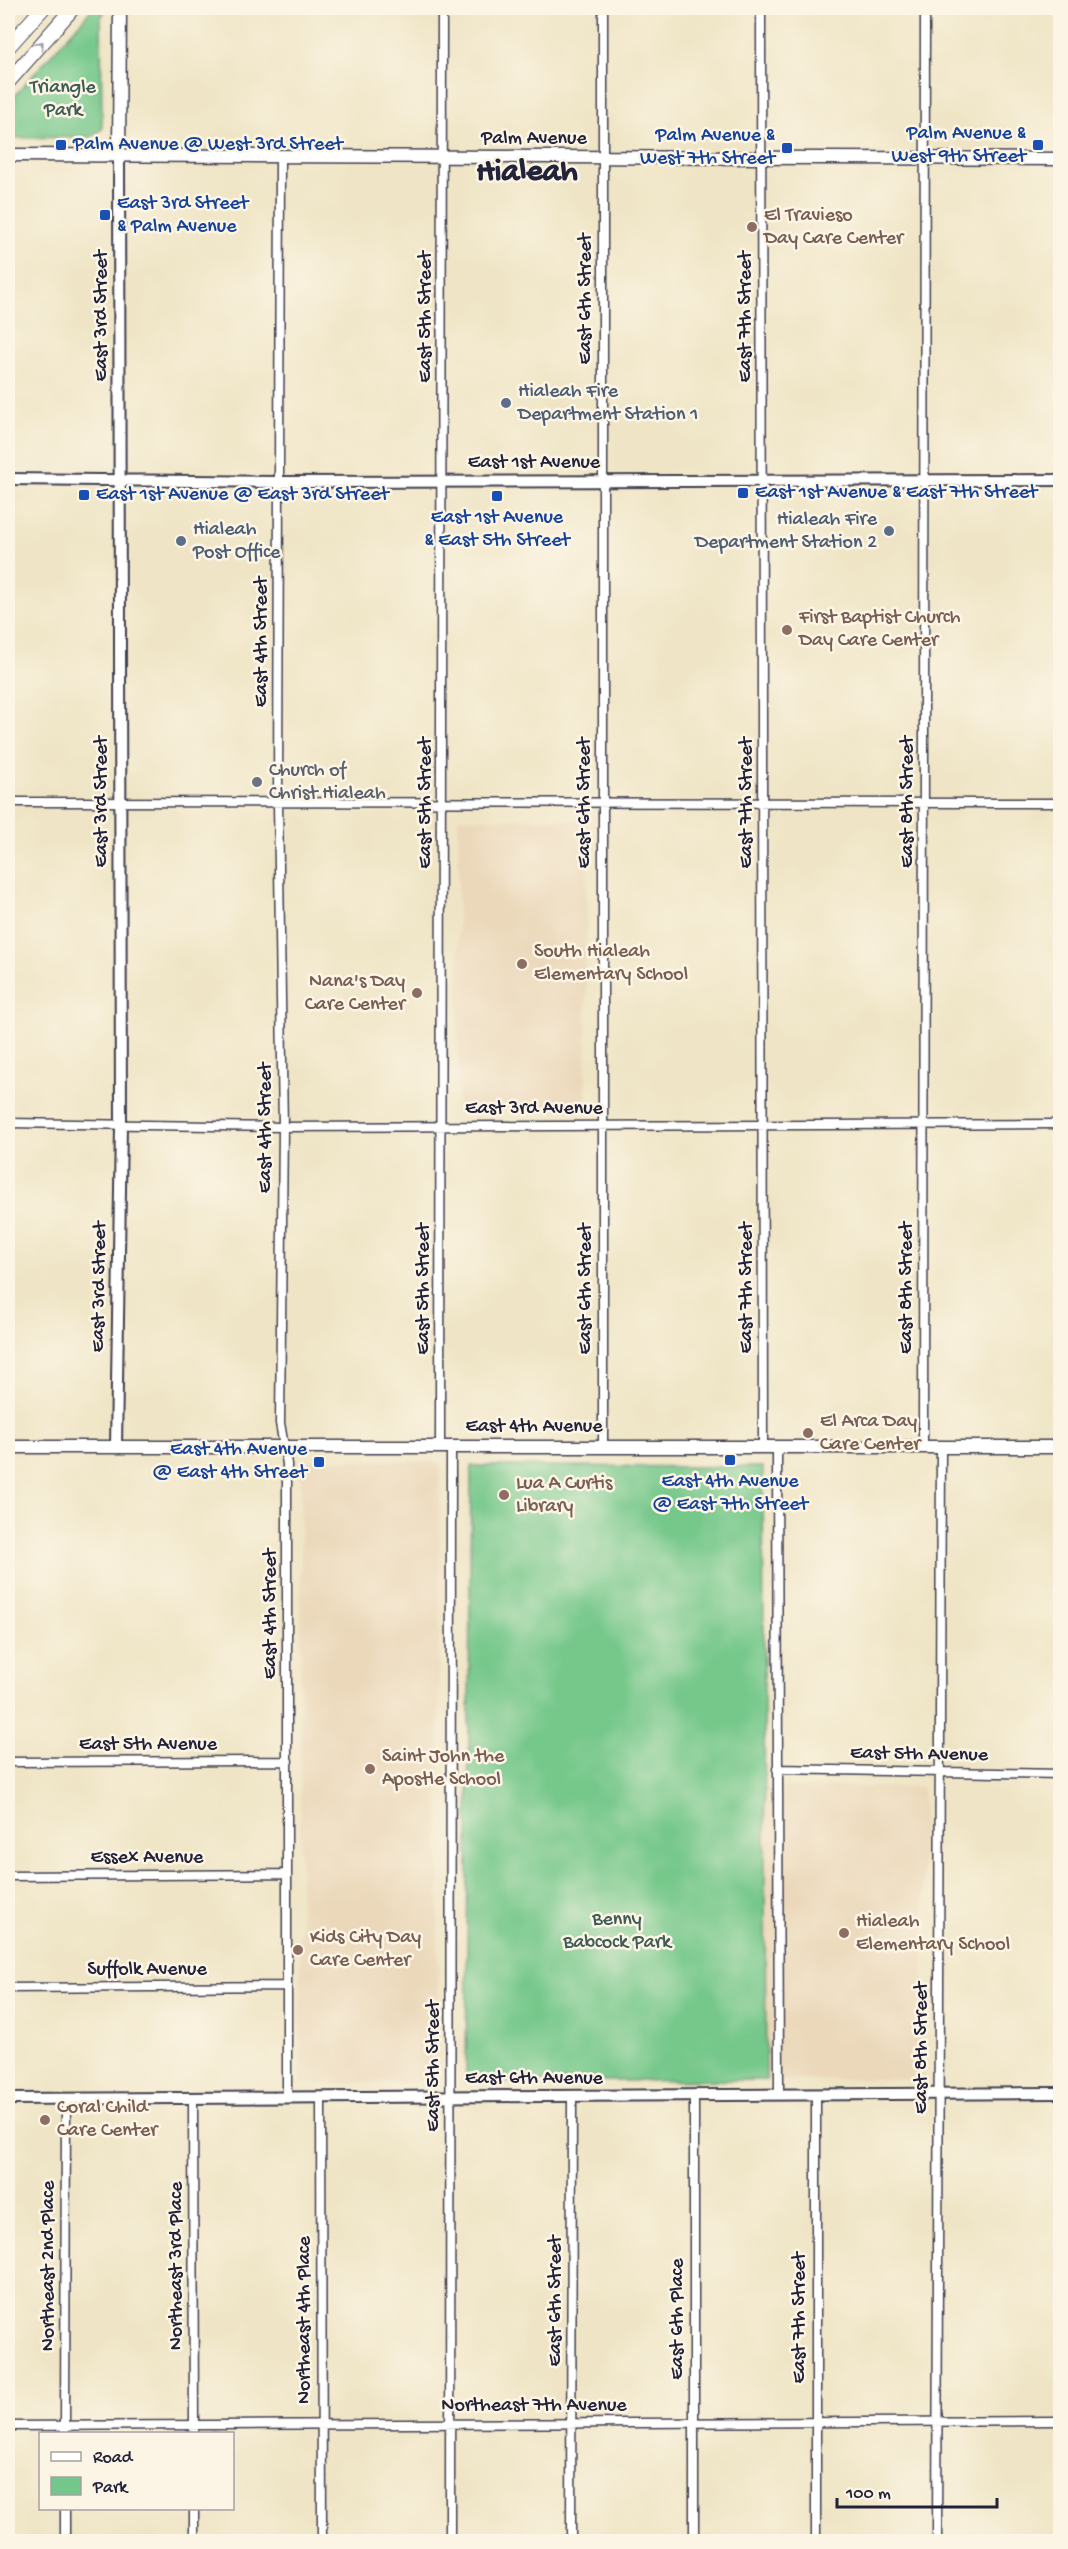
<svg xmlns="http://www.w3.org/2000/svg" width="1068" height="2549" viewBox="0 0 1068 2549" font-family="'Gochi Hand',sans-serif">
<rect width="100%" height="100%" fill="#fcf5e5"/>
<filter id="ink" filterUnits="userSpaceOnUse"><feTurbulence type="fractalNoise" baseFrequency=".0167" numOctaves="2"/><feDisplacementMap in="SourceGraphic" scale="12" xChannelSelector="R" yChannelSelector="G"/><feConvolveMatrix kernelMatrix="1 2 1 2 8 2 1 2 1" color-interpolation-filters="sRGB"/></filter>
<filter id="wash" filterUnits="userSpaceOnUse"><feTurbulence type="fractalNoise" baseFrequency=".008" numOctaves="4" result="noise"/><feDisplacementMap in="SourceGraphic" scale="24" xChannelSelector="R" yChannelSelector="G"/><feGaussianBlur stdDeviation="1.35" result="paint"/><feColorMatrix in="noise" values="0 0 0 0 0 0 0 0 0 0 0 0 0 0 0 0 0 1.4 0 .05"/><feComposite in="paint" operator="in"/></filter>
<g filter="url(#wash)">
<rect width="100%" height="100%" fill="#efe5c6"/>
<!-- built -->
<path fill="#ebd8ba" d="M458 818 587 820 586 1109 458 1110Z
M301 1460 436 1462 440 1466 438 2073 430 2081 300 2084Z
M764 1787H923L924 2079 766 2080Z"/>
<!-- green -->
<path fill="#74c78a" stroke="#4b7462" stroke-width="1.5" d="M93 8H106L101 18 102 129 92 137 8 138V103Z
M471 1466 763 1467 766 2080 466 2082Z"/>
</g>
<g filter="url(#ink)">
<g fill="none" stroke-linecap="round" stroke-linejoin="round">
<!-- minor casing -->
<g stroke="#413f50" stroke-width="11">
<path id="minor" d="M603 8V1447
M761 8 763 1447
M280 158 278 803 283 1127 280 1423 287 1464V2098
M8 802 1060 803
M8 1123 283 1127 1060 1124
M440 1447 442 8
M777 1447 779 2095
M923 1447 925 8
M8 1762 288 1761
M777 1769 1060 1774
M8 1876 287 1874
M8 1988 287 1986
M816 2095V2542
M193 2098 194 2434
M321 2098 322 2542
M8 2426 1060 2421
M65 2434 66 2099
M65 2542V2508
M194 2542V2508
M450 2542 451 1447
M571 2542 572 2097
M694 2542V2096
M937 2542 941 1447"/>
</g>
<!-- tertiary casing -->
<g stroke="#413f50" stroke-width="14">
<path id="tertiary" d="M8 479 279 482 1060 480
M116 1447 121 1126 119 156
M8 2099 1060 2093"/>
</g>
<!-- secondary casing -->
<g stroke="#413f50" stroke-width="15">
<path id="secondary" d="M8 155 1060 159
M119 156 120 8
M8 1447H1060"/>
</g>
<!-- trunk casing -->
<g stroke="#413f50" stroke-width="16">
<path id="trunk" d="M8 47 43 8
M8 82 73 8"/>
</g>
<!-- minor -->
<use href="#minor" stroke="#fff" stroke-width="8"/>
<!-- tertiary -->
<use href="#tertiary" stroke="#fff" stroke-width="10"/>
<!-- secondary -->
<use href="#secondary" stroke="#fff" stroke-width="12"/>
<!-- trunk -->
<use href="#trunk" stroke="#fff" stroke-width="14"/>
</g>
<!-- one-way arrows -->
<defs><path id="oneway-chevron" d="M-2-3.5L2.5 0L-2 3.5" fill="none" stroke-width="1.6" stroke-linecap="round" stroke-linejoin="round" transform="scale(1.5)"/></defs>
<use stroke="#9c9ca7" href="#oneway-chevron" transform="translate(40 45) rotate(-49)"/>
</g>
<!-- markers -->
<g fill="#1a4fb4" stroke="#fcf5e5" stroke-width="2">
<rect x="55" y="139" width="12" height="12" rx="3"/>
<rect x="1032" y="139" width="12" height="12" rx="3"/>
<rect x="781" y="142" width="12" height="12" rx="3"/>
<rect x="99" y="209" width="12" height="12" rx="3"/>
<rect x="737" y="487" width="12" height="12" rx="3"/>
<rect x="78" y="489" width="12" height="12" rx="3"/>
<rect x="491" y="490" width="12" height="12" rx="3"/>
<rect x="724" y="1454" width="12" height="12" rx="3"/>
<rect x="313" y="1456" width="12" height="12" rx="3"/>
</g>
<g fill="#8d6e63" stroke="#fcf5e5" stroke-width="2">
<circle cx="752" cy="227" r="6"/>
<circle cx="787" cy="630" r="6"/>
<circle cx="522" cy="964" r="6"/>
<circle cx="417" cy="993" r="6"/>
<circle cx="808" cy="1433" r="6"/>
<circle cx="504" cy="1495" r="6"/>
<circle cx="370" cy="1769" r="6"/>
<circle cx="844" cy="1933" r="6"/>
<circle cx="298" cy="1950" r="6"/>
<circle cx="45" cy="2120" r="6"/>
</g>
<g fill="#5c6f8a" stroke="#fcf5e5" stroke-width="2">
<circle cx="506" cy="403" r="6"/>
<circle cx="889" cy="531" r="6"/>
<circle cx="181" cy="541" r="6"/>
</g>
<circle fill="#6b7280" stroke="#fcf5e5" stroke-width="2" cx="257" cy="782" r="6"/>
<g text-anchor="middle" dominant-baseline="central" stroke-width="5" stroke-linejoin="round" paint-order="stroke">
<!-- park labels -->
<g font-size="20" fill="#3f5c57" stroke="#fcf5e5">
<text x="63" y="88">Triangle<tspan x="63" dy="23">Park</tspan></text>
<text x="617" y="1920">Benny<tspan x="617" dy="23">Babcock Park</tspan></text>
</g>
<!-- transit labels -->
<g font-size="20" fill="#164399" stroke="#fcf5e5" text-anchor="start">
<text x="1026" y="134" text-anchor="end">Palm Avenue &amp;<tspan x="1026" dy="23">West 9th Street</tspan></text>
<text x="775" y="136" text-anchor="end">Palm Avenue &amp;<tspan x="775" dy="23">West 7th Street</tspan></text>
<text x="73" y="145">Palm Avenue @ West 3rd Street</text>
<text x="117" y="204">East 3rd Street<tspan x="117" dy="23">&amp; Palm Avenue</tspan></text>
<text x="755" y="493">East 1st Avenue &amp; East 7th Street</text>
<text x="96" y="495">East 1st Avenue @ East 3rd Street</text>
<text x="497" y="518" text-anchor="middle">East 1st Avenue<tspan x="497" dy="23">&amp; East 5th Street</tspan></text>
<text x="307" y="1450" text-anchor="end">East 4th Avenue<tspan x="307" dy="23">@ East 4th Street</tspan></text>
<text x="730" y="1482" text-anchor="middle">East 4th Avenue<tspan x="730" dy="23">@ East 7th Street</tspan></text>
</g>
<!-- street labels -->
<g font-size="20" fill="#22223b" stroke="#fcf5e5">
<text x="534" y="139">Palm Avenue</text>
<text transform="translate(586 299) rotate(-90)">East 6th Street</text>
<text transform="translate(102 316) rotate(-90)">East 3rd Street</text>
<text transform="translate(426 317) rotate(-90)">East 5th Street</text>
<text transform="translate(746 317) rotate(-90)">East 7th Street</text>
<text x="534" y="463">East 1st Avenue</text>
<text transform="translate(262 642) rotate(-90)">East 4th Street</text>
<text transform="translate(102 802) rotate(-90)">East 3rd Street</text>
<text transform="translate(908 802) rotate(-90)">East 8th Street</text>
<text transform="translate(426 803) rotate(-90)">East 5th Street</text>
<text transform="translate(585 803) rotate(-90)">East 6th Street</text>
<text transform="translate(747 803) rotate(-90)">East 7th Street</text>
<text x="534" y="1109">East 3rd Avenue</text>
<text transform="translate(266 1128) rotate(-90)">East 4th Street</text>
<text transform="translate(100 1287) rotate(-89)">East 3rd Street</text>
<text transform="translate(747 1288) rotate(-90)">East 7th Street</text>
<text transform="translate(907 1288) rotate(-90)">East 8th Street</text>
<text transform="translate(424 1289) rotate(-90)">East 5th Street</text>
<text transform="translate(586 1289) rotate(-90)">East 6th Street</text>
<text x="534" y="1427">East 4th Avenue</text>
<text transform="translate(271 1614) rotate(-90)">East 4th Street</text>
<text x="148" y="1745">East 5th Avenue</text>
<text transform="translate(919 1755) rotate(1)">East 5th Avenue</text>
<text x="147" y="1858">Essex Avenue</text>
<text x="147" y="1970">Suffolk Avenue</text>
<text transform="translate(922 2048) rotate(-90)">East 8th Street</text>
<text transform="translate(434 2066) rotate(-90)">East 5th Street</text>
<text x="534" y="2079">East 6th Avenue</text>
<text transform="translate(49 2266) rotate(-90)">Northeast 2nd Place</text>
<text transform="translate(177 2266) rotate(-90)">Northeast 3rd Place</text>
<text transform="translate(556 2301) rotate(-90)">East 6th Street</text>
<text transform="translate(800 2318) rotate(-90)">East 7th Street</text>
<text transform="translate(678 2319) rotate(-90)">East 6th Place</text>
<text transform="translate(305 2320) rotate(-90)">Northeast 4th Place</text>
<text x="534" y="2406">Northeast 7th Avenue</text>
</g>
<!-- education labels -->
<g font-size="20" fill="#785e54" stroke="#fcf5e5" text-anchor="start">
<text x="764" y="216">El Travieso<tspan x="764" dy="23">Day Care Center</tspan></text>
<text x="799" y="618">First Baptist Church<tspan x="799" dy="23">Day Care Center</tspan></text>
<text x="534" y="952">South Hialeah<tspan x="534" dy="23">Elementary School</tspan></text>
<text x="405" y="982" text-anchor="end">Nana's Day<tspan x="405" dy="23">Care Center</tspan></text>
<text x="820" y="1422">El Arca Day<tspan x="820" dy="23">Care Center</tspan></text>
<text x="516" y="1484">Lua A Curtis<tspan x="516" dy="23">Library</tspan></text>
<text x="382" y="1757">Saint John the<tspan x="382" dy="23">Apostle School</tspan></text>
<text x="856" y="1922">Hialeah<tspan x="856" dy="23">Elementary School</tspan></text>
<text x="310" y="1938">Kids City Day<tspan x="310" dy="23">Care Center</tspan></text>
<text x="57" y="2108">Coral Child<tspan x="57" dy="23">Care Center</tspan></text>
</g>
<!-- service labels -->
<g font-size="20" fill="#4e5e75" stroke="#fcf5e5" text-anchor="start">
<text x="518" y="392">Hialeah Fire<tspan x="518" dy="23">Department Station 1</tspan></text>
<text x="877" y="520" text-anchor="end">Hialeah Fire<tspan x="877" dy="23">Department Station 2</tspan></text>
<text x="193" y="530">Hialeah<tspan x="193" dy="23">Post Office</tspan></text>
</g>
<!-- worship labels -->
<g font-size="20" fill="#5b616d" stroke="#fcf5e5" text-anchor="start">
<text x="269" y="771">Church of<tspan x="269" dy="23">Christ Hialeah</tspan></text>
</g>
<!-- town labels -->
<g font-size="32" font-weight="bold" fill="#22223b" stroke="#fcf5e5">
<text x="527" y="173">Hialeah</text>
</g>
</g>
<!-- margin -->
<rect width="1068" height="2549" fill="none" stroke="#fcf5e5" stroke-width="30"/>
<!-- legend -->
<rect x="39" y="2432" width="195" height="78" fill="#fcf5e5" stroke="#a5a1a1" stroke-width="1.5"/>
<rect x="51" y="2452" width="30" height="9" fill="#ffffff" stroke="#a5a1a1" stroke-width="1.5"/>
<text x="93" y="2462" font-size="18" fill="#22223b">Road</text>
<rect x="51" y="2477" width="30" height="18" fill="#74c78a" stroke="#a5a1a1" stroke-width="1.5"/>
<text x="93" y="2492" font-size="18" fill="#22223b">Park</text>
<!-- scale -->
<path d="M837 2498v9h160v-9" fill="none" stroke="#22223b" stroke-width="3"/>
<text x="846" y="2498" font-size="18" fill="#22223b" stroke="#fcf5e5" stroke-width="4.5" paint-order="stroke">100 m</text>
</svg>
